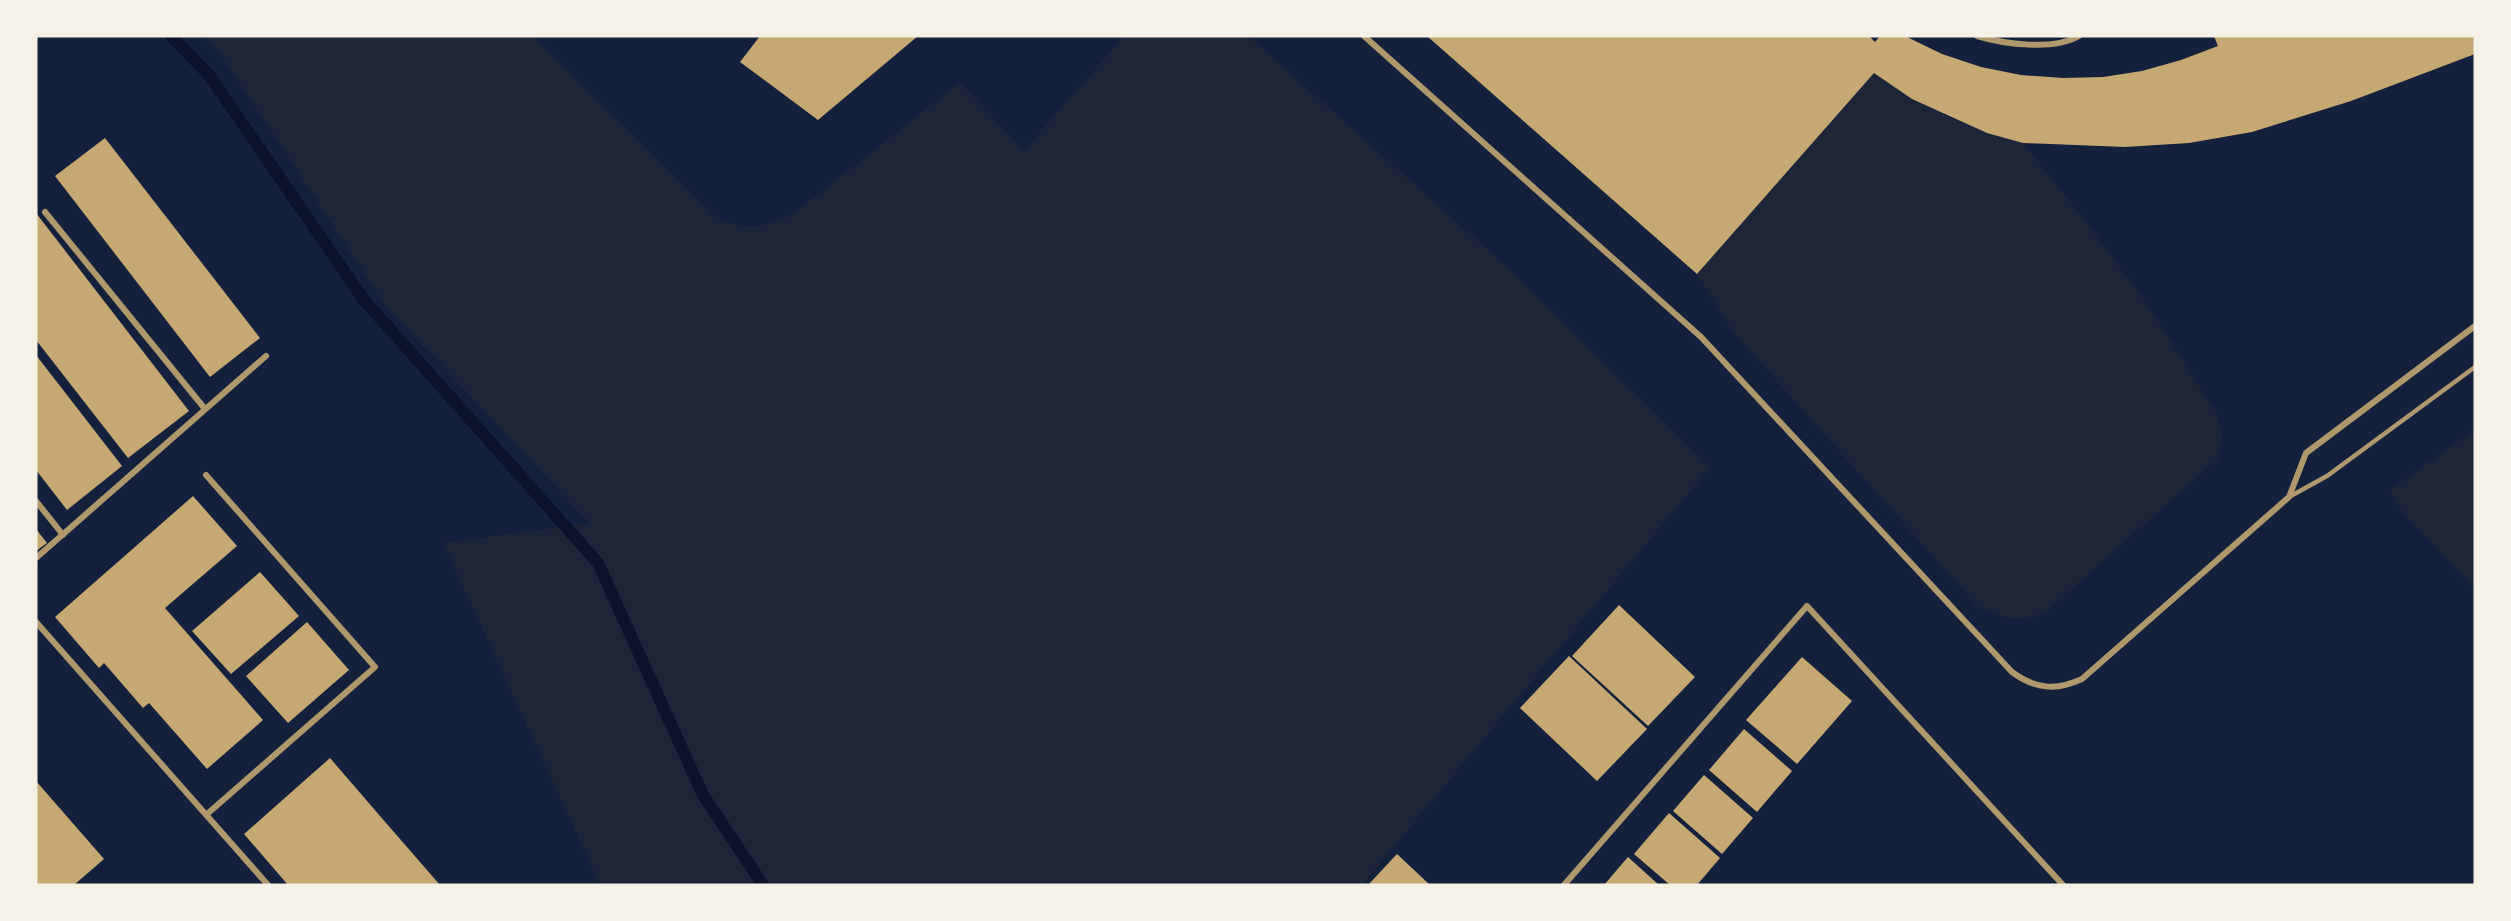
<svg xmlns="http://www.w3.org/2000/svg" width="2511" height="921" viewBox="0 0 2511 921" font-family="'PT Serif',serif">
<rect width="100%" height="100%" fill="#14213d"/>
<!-- green -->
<path fill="#1d2539" d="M202 36H533L721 221C748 230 770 227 794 213L960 82 1024 150 1124 36H1249L1505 265 1711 467 1362 885H600L443 543 589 523 385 305 221 55Z
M1874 73 1912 99 1953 119 1987 133 2023 143 2085 220 2144 299 2216 412C2223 429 2223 441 2218 459L2045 613C2019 622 2000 620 1976 605L1733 332 1697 274Z
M2475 429V589L2403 513 2390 490Z"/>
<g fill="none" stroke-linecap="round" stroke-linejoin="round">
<!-- stream -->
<path stroke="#0b132b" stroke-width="12" d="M171 36 209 75 364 300 598 563 703 795 763 885"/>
</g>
<!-- building -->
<path fill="#c6a872" d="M760 36H918L818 120 740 62Z
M1427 36H1869L1875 42 1880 36H1905L1942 54 1981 67 2021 75 2063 78 2103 77 2142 71 2181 60 2218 46 2214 36H2475V54L2351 101 2252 132 2189 143 2125 147 2023 143 1987 133 1912 99 1874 73 1697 274Z
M105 138 260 338 210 377 55 176Z
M36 213 189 411 128 458 36 340Z
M36 355 122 466 67 510 36 470Z
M193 496 237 546 165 608 263 720 207 769 149 703 143 708 104 663 99 668 55 617Z
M36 529 47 543 36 551Z
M260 572 299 616 231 674 192 631Z
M1619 605 1695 677 1648 726 1572 656Z
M307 622 349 670 288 723 246 676Z
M1569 656 1647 729 1597 781 1520 708Z
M1802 657 1852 701 1797 764 1746 720Z
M1744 729 1792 771 1757 812 1709 770Z
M330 758 380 816 440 885H288L244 834Z
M1704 775 1753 818 1722 854 1673 811Z
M36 781 104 859 74 885H36Z
M1669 813 1720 858 1697 885H1670L1634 854Z
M1397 854 1430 885H1368Z
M1628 857 1659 885H1604Z"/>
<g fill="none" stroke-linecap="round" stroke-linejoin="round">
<!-- service -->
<path stroke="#b1986c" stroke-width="4.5" d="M2289 497 2327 476 2475 367"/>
<!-- minor -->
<path stroke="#b1986c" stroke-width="6" d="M1364 36 1701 337 2012 672C2035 689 2056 691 2082 679L2289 497 2306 453 2475 326
M1977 36C2004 44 2053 51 2079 36
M45 212 205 409
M206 475 375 667 206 815
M36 501 63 535
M36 558 266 356
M36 622 268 885
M1564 885 1807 606 2063 885"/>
</g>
<!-- border -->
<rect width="2511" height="921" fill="none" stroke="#f6f1e7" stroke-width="75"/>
</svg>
